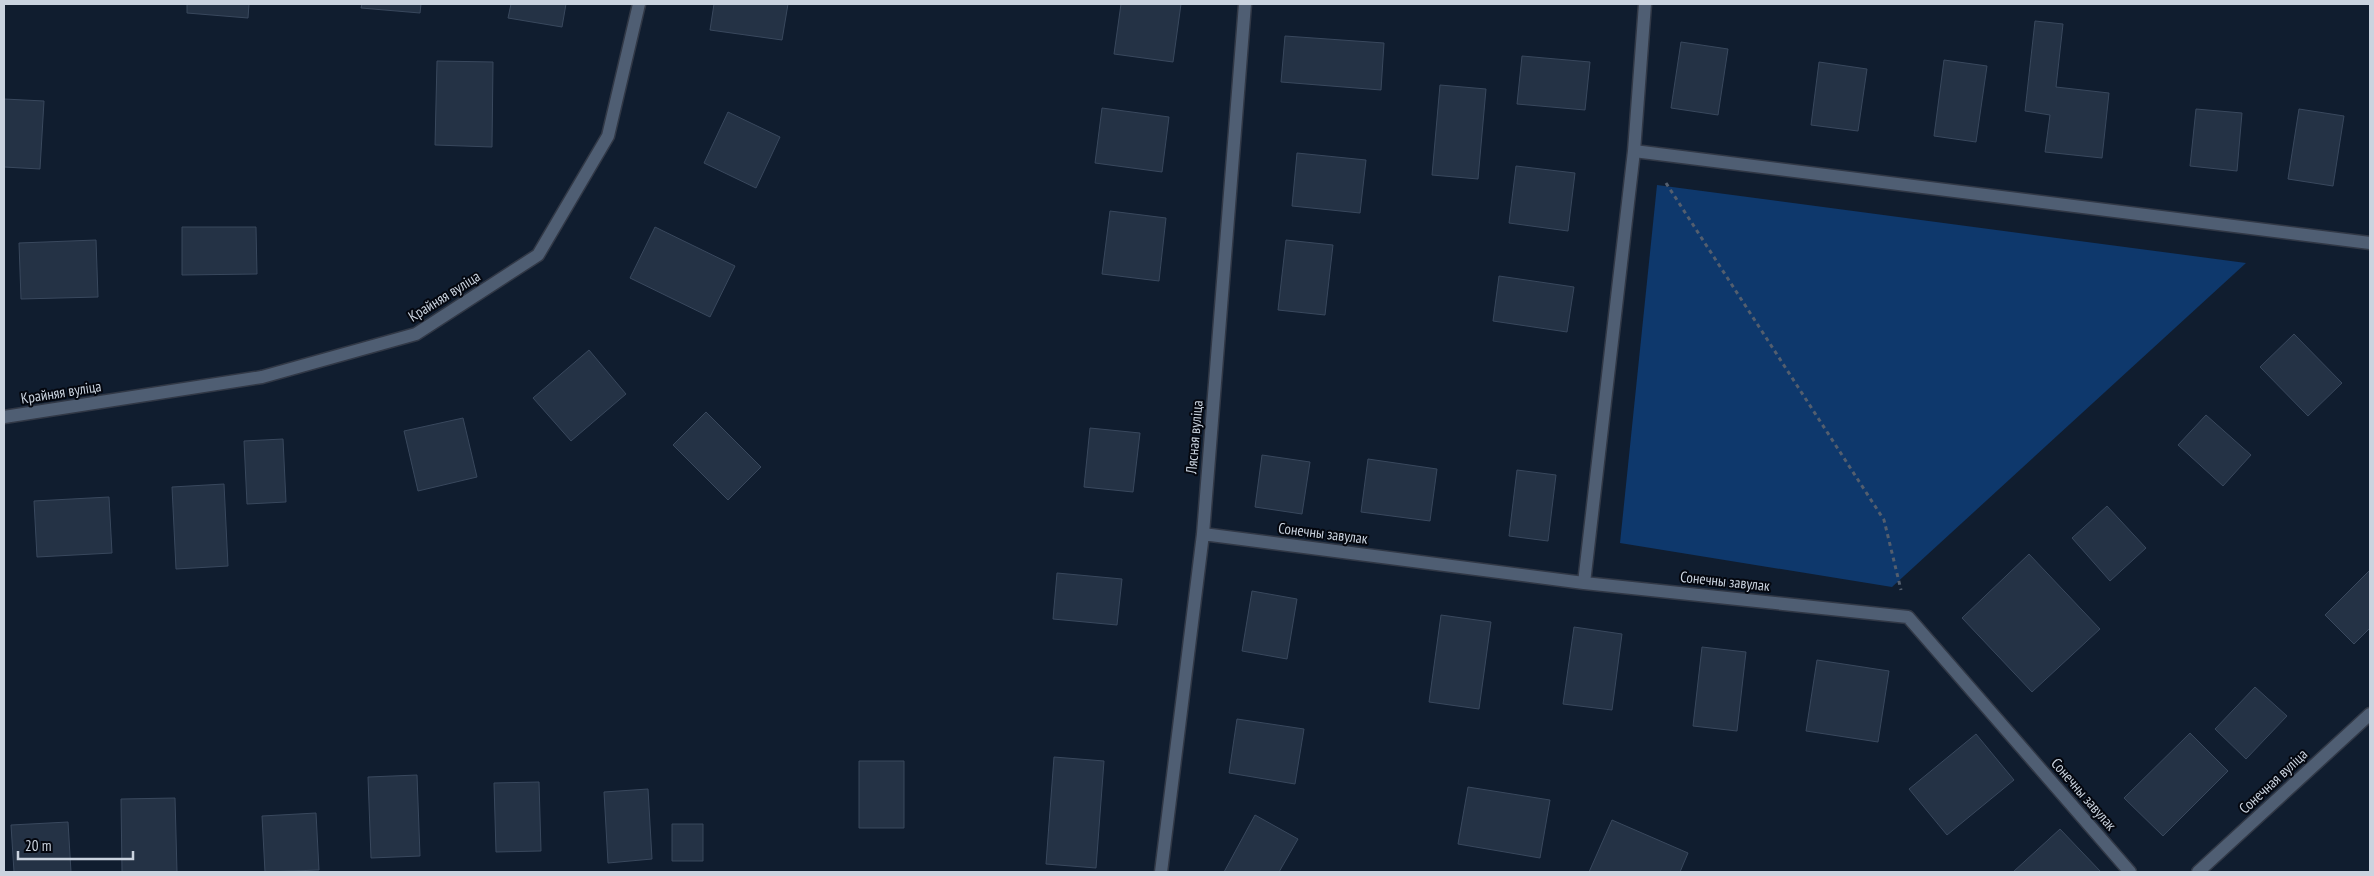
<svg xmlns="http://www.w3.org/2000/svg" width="2374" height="876" viewBox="0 0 2374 876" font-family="'PT Sans Narrow',sans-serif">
<rect width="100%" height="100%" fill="#101d2f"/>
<!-- green -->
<path fill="#0e386c" d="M1657 185 2246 263 1892 587 1620 543Z"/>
<!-- building -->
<path fill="#243245" stroke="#39485d" d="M187 4H249L248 18 187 13Z
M362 4H421L420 13 361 8Z
M511 4H566L562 27 508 18Z
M714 4H788L782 40 710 30Z
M1121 4H1181L1173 62 1114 54Z
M2035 21 2063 24 2056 87 2109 93 2102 158 2045 152 2050 115 2025 111Z
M1285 36 1384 43 1381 90 1281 82Z
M1681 42 1728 49 1718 115 1671 108Z
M1522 56 1590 62 1585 110 1517 104Z
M1944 60 1987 66 1976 142 1934 136Z
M437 61 493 62 492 147 435 145Z
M1819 62 1867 69 1858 131 1811 125Z
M1440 85 1486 89 1478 179 1432 175Z
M4 99 44 101 40 169 4 167Z
M1102 108 1169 117 1162 172 1095 163Z
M2196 109 2242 113 2237 171 2190 166Z
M2299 109 2344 116 2333 186 2288 179Z
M728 112 780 137 756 188 704 163Z
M1297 153 1366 160 1360 213 1292 206Z
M1516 166 1575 173 1568 231 1509 223Z
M1110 211 1166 218 1159 281 1102 274Z
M182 227H256L257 274 182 275Z
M655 227 735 266 710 317 630 278Z
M96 240 98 297 21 299 19 243Z
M1286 240 1333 245 1325 315 1278 310Z
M1499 276 1574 287 1567 332 1493 321Z
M2294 334 2342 383 2308 416 2260 367Z
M589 350 626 394 571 441 533 398Z
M706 412 761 467 728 500 673 445Z
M2206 415 2251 455 2223 486 2178 445Z
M463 418 477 477 418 491 404 431Z
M1090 428 1140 433 1133 492 1084 487Z
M283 439 286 502 247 504 244 441Z
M1262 455 1310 462 1302 514 1255 507Z
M1368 459 1437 469 1430 521 1361 512Z
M1517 470 1556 475 1548 541 1509 536Z
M224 484 228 566 176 569 172 487Z
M109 497 112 553 37 557 34 501Z
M2107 506 2146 548 2110 581 2072 538Z
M2029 554 2100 629 2032 692 1962 618Z
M2369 571 2370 572V628L2354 644 2325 615Z
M1057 573 1122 579 1117 625 1053 619Z
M1252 591 1297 599 1287 659 1242 651Z
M1441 615 1491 622 1479 709 1429 702Z
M1574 627 1622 634 1612 710 1563 704Z
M1702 647 1746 652 1737 731 1693 726Z
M1817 660 1889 671 1878 742 1806 731Z
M2255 687 2287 716 2246 759 2215 729Z
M1237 719 1304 729 1295 784 1229 773Z
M2190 733 2228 771 2163 836 2124 798Z
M1976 734 2014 780 1947 835 1909 789Z
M1054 757 1104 761 1096 868 1046 864Z
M859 761H904V828H859Z
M417 775 420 856 371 858 368 777Z
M539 782 541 851 496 852 494 783Z
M1468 787 1550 800 1540 858 1458 844Z
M648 789 652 859 608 863 604 792Z
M175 798 177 872H122L121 799Z
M316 813 319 870 265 872 262 816Z
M1255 815 1298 839 1279 872H1224Z
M1612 820 1688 853 1680 872H1589Z
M68 822 71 872H14L11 825Z
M672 824H703V861H672Z
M2060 829 2101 872H2013Z"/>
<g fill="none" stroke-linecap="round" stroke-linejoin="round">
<!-- minor casing -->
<g stroke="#313846" stroke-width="15">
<path id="minor" d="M1634 151 2370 243
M4 417 262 377 416 334 538 255 608 136 639 4
M1203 534 1584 583 1908 617 2130 872
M1584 583 1634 151 1645 4
M1161 872 1203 534 1245 4
M2198 872 2370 714"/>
</g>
<!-- path -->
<path stroke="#535e6e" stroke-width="3" stroke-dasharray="4 4" stroke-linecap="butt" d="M1666 183 1884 520 1901 590"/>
<!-- minor -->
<use href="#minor" stroke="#4f5e73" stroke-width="12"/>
</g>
<g text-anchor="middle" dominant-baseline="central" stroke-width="4" stroke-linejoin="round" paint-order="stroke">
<!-- street labels -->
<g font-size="15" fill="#cad3df" stroke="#04070f">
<text transform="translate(444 296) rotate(-32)">Крайняя вуліца</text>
<text transform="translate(61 392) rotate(-9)">Крайняя вуліца</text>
<text transform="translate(1194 437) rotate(-85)">Лясная вуліца</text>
<text transform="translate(1323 533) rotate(7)">Сонечны завулак</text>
<text transform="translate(1725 581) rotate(6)">Сонечны завулак</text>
<text transform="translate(2273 781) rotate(-43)">Сонечная вуліца</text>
<text transform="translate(2084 794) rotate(49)">Сонечны завулак</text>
</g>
</g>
<!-- border -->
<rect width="2374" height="876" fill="none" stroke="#cad3df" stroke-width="10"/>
<!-- scale -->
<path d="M18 851v8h115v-8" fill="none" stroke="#cad3df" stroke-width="2.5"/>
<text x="25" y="851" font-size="15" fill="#cad3df" stroke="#04070f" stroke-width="4" paint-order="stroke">20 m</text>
</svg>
